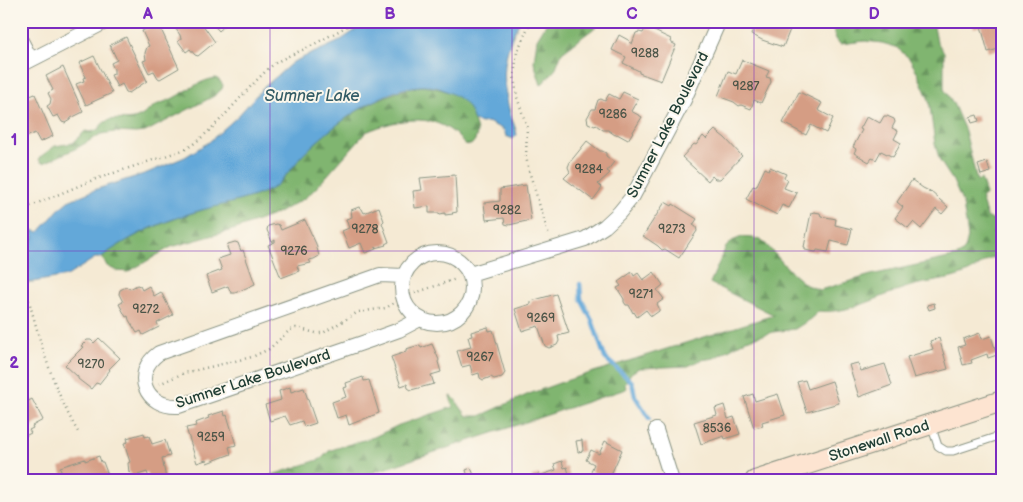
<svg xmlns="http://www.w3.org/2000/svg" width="1023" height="502" viewBox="0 0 1023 502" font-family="'Balsamiq Sans',sans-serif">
<defs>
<pattern id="forest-firs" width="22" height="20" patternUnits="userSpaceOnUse" patternTransform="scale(1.25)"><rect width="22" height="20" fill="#80b570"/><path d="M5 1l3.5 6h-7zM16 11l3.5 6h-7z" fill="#68945d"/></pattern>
</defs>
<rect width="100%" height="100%" fill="#fbf7ec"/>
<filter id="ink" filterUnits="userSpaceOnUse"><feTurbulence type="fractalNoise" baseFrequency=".02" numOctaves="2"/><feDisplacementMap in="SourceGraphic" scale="10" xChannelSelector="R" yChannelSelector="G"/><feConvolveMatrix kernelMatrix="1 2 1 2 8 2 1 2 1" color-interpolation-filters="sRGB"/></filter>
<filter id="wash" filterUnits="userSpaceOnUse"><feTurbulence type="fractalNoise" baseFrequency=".0096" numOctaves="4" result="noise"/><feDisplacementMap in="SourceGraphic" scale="20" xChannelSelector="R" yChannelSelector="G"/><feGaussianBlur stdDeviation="1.12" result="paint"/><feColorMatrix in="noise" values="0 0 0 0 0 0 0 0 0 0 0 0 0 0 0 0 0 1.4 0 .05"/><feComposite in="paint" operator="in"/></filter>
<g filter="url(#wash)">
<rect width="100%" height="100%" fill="#f5ead4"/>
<!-- forest -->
<path fill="url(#forest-firs)" stroke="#507952" d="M548 21H604L562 52 555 70 541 85 534 62 537 39Z
M831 21H935L934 27 937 42 944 52V89L953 103 965 131 977 181 981 179 986 194 981 198 987 217 996 222 1002 221V256C986 257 978 269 964 274 947 281 929 281 911 286 880 295 852 314 819 311L809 320 795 329 773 332 746 340 714 358 701 360 688 366 639 368 631 373 625 383 626 389 347 481H342L336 476 321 473 300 481H254L321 459 329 451 337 448 374 437 399 425 453 407 450 396 454 398 467 416H480L529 394 562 382 774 315 710 283 726 247 732 241 742 237 761 239 793 274 806 285 820 290 871 275 958 256 965 249 968 237 963 204 953 181 940 161 935 144 929 100 917 72 909 58 896 47 882 43 865 41 840 44 836 39Z
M216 78 220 81 223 85 222 89 214 96 145 132 135 133 115 132 101 134 77 148 46 162 42 163 39 160 40 157 55 146 73 143 85 131 91 132 99 129C107 113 123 123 137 118 145 115 149 109 156 105 163 102 171 100 177 96 190 89 201 80 216 78Z
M422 86C436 88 455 91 465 102 471 108 472 116 475 124 478 132 478 138 471 145L464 144C440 110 399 118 366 132L316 188 305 198 276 214 236 229 171 247 128 272 117 271 107 266 102 256C133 234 165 221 202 210 224 203 250 200 271 189 281 184 294 165 302 156 335 122 375 94 422 86Z"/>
<!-- water -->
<path fill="#64a8d9" stroke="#427286" d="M369 21H520C502 54 501 77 510 113 512 121 516 127 517 135L513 139 506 136 504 130 488 122 481 123 474 121C468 102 461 98 444 90 402 70 329 127 302 156 295 164 280 184 271 189 252 199 224 204 202 210 163 221 133 234 100 258H95L67 276 21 284V252L29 245 34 237 32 230 39 232 59 209 68 201 97 189 147 173 185 157 209 142 238 116 261 90 293 62 338 42Z"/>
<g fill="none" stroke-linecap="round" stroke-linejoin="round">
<!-- stream -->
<path stroke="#64a8d9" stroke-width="4.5" d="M580 284 581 299 592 320 605 358 632 382 635 396 649 418"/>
</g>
<g id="blocks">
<!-- building -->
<path fill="#d59d84" d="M179 21H200L215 42 198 56 195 55 190 49 186 52 178 41 181 39 180 35 176 29 182 25Z
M210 21H230L219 31Z
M756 21 793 22 783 47 762 40 751 34Z
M972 21H1002V48L988 52 981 26 974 28Z
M158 23 179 68 160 79 158 78 154 71 149 73 143 61 146 60 145 53 147 47 149 46 142 31Z
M646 27 671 39 670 42 676 45 661 81 639 73V71L623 63 626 57 612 50 619 35 630 41 629 42 632 44 636 33 639 32 643 33Z
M126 37 147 81 129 93 126 92 122 84 117 87 111 75 114 74V69L111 63 117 60 110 45Z
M94 56 112 93 86 105 76 84 84 81 83 78 86 77 79 63Z
M742 60 769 71 766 77 770 78 771 82 761 103 754 100 751 109 741 105 739 106 734 102 718 96 728 71 736 74Z
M63 67 83 112 71 118 70 120 65 123 62 122 58 115 53 117 47 106 50 104 51 99 48 93 53 90 46 76Z
M1002 82V99H1001L996 83Z
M623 92 638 99 631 111 642 117 628 140 617 134 615 135 608 130H603L596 125 595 126 588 123 587 118 592 109H595L598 100 601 99 605 101 609 94 619 99Z
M799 92 822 103 818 110 833 118 826 133 811 125 806 135 783 123Z
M35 94 53 136 40 142 35 133 24 138 23 135 21 136V95L23 99Z
M1002 100V112H1001L998 101Z
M977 115 979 121 972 123 970 117Z
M867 116 880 123 884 116H887L894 119 895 122 892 128 898 131 894 139 901 143 893 157 881 151 876 160 872 158 869 162 854 153 856 149 853 147 862 130 860 129Z
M715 130 725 138 742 156 720 179H715L712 176 708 181 682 157 694 144 696 145 703 136 706 139Z
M587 141 600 151H602L606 153V156L614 162 607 171 610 173 598 184 602 188 593 200 564 178 570 172 568 167 570 162Z
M987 162 990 172 981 175 978 165Z
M770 167 786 174 784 178 788 180 784 188 797 193 789 208 782 205 777 215 746 199 753 186 756 187 765 168 769 170Z
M455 175 457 212 452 213 453 214 445 215V213L440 214 439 213H429V206L415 208 413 191 422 190 420 178Z
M912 180 923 188 929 191V193L930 191 948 207 942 214 936 209 921 229 913 222 908 228 895 218 903 207 897 202Z
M526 185 531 220 509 225 505 224 504 218 486 220 484 203 500 201V189Z
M665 202 672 206 673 204 697 219 693 225 696 227 697 231 679 258 665 249 662 250 658 246 643 236Z
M359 207 362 209 364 213 379 207 384 221 382 223 389 242 385 244 386 245 375 248 376 249 365 253 361 243 349 248 342 231 349 228 346 219 352 217 351 210Z
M814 212 820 213 821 216 836 219 835 225 852 229 848 245 831 241 828 252 817 250 816 252 805 250V247H804L811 213Z
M305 220 316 244 319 256 314 259 309 260 311 263 297 266 299 271 281 278 268 245 275 242V240L272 242 267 230 268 226 276 224 279 225 281 230Z
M235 242 238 243 241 251 243 250 255 284 235 293H231L228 286 212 292 206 276 222 270 218 259 230 255 227 247 228 244Z
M632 272 634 276 638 273 643 280 654 272 663 285 657 290 664 299 657 304 659 308V311L652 316 650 315 646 310 637 317 634 312 633 313 629 305H626L624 302V299L617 288 621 286 618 282Z
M137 285 140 286 142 290 149 286 154 296 161 292 173 315 157 323 159 327 143 335 141 331 137 333 129 320 128 316 126 317 119 304 123 302 119 294 120 290 126 287 130 289Z
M556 294 569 333 558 336 559 341 557 345 549 348 545 346 538 326 522 331 515 309 531 304V301Z
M934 303 935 308 929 310 927 305Z
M488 327 489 331 493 330 505 373 502 377 494 379 491 377 483 380 480 378 479 373 473 375 470 365 462 367 457 351 471 347 468 337 472 336 471 332Z
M980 333 982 339 991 336 997 355 988 358 987 354 971 360 972 363 963 365 958 347 965 345 963 339Z
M99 338 120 358 109 369 110 370 99 384 96 383 91 389 78 379V377L65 365 83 347 81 346 87 340H91L94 343Z
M939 338 948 369 914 378 907 357 933 349 930 341Z
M432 344 439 360 438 362 441 372 431 375 434 384 411 390 408 388 407 384 401 386 391 357 406 352V349L420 345 421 348Z
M858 363 861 371 885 364 892 385 859 397 849 365Z
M363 377 364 381 369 380 379 413 349 425 346 415 337 418 332 402 346 397 343 388 347 387 346 383Z
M805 380 808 389 832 381 839 403 807 412 797 382Z
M290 387 291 392 304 388 316 423 304 427 302 421 290 425 285 416 270 421 265 405 281 400 279 391Z
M753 394 755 401 778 394 785 415 762 422 763 426 754 428 744 397Z
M21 395 25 403 32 399 43 420 32 426 33 428 29 430 31 433 21 438Z
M724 405 728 419 734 417 740 434 725 439 724 436 701 444 694 422 717 415 715 408Z
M224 411 225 416 227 415 236 445 229 447 231 454 207 463 206 460 197 463 186 428 196 426 195 423 209 418 208 416Z
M144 433 145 437 149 436 152 444 165 440 170 456 162 458 166 479 150 481 147 472 132 477 130 472 129 473 128 463 130 462 124 443 128 442 127 438Z
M582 440 583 451 578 452 576 441Z
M605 441 622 450 609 479 591 471 594 464 586 460 591 450 599 454Z
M99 456 101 462H103L109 478 99 481H64L60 467 85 459V461Z
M562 461 564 468 567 467 571 481H533L531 476 539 474V476L556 470 554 464Z
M471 468 474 475 468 477 466 470Z
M1000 473 1002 481H987L986 478Z"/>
</g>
</g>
<g filter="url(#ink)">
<use href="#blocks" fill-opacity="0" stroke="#8a9484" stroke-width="1"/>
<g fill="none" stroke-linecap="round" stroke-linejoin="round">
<!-- lane casing -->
<g stroke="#8a9484" stroke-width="9">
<path id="lane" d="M21 33 34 58
M931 425 938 446 946 451H953L1002 435"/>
</g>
<!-- street casing -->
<g stroke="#8a9484" stroke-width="16">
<path id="street" d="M21 65 107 21
M402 288a35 35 0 1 1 70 0a35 35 0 1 1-70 0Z
M470 274 585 239 605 226 619 213 633 196 684 100 719 21
M404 276 380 275 159 353C131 373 145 408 179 406L371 340 399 330 420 319
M656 430 672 481"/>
</g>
<!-- secondary casing -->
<g stroke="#8a9484" stroke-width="22">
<path id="secondary" d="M755 481 1002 401"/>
</g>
<!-- path -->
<path stroke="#8a9484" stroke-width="2.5" stroke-dasharray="1 4" stroke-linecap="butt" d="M531 21 517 52 514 76 517 97 527 127 526 157 529 171 549 236
M21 210 93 180 186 149C220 127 243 90 274 64 283 58 295 53 305 49 322 40 339 31 356 21
M21 271C36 326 49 382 78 432
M159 384 184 373 252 357 269 349 290 330 296 328 316 333H323L358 312 386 308 403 297 456 279"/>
<!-- lane -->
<use href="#lane" stroke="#fff" stroke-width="7"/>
<!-- street -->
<use href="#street" stroke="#fff" stroke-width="14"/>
<!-- secondary -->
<use href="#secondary" stroke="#fde4d1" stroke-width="20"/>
</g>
</g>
<!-- grid -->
<path fill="none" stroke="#7b2cbf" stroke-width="1" stroke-opacity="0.55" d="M270 21V481M512 21V481M754 21V481M21 251H1002"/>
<g text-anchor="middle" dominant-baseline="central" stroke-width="4" stroke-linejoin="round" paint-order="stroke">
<!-- number labels -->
<g font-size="12" fill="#4c5548">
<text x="645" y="53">9288</text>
<text x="746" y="86">9287</text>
<text x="613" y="114">9286</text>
<text x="589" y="169">9284</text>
<text x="507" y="210">9282</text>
<text x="365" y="229">9278</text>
<text x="672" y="229">9273</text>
<text x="294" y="251">9276</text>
<text x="641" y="294">9271</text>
<text x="146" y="309">9272</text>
<text x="541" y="318">9269</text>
<text x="480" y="357">9267</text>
<text x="91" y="364">9270</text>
<text x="717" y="428">8536</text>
<text x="211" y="437">9259</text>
</g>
<!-- street labels -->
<g font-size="15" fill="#1f3d34" stroke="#fbf7ec">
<text transform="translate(668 125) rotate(-63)">Sumner Lake Boulevard</text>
<text transform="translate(253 379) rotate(-18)">Sumner Lake Boulevard</text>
<text transform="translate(879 441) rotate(-18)">Stonewall Road</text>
</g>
<!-- water labels -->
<g font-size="16" font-style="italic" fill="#345d66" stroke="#fbf7ec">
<text x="312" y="96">Sumner Lake</text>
</g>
</g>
<!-- margin -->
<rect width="1023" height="502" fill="none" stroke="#fbf7ec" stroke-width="55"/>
<rect x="28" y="28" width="968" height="446" fill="none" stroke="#7b2cbf" stroke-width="2"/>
<g font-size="16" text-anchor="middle" font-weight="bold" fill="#7b2cbf">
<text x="148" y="19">A</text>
<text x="390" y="19">B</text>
<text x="632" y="19">C</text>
<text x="874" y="19">D</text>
<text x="14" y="145">1</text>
<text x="14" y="368">2</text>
</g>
</svg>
